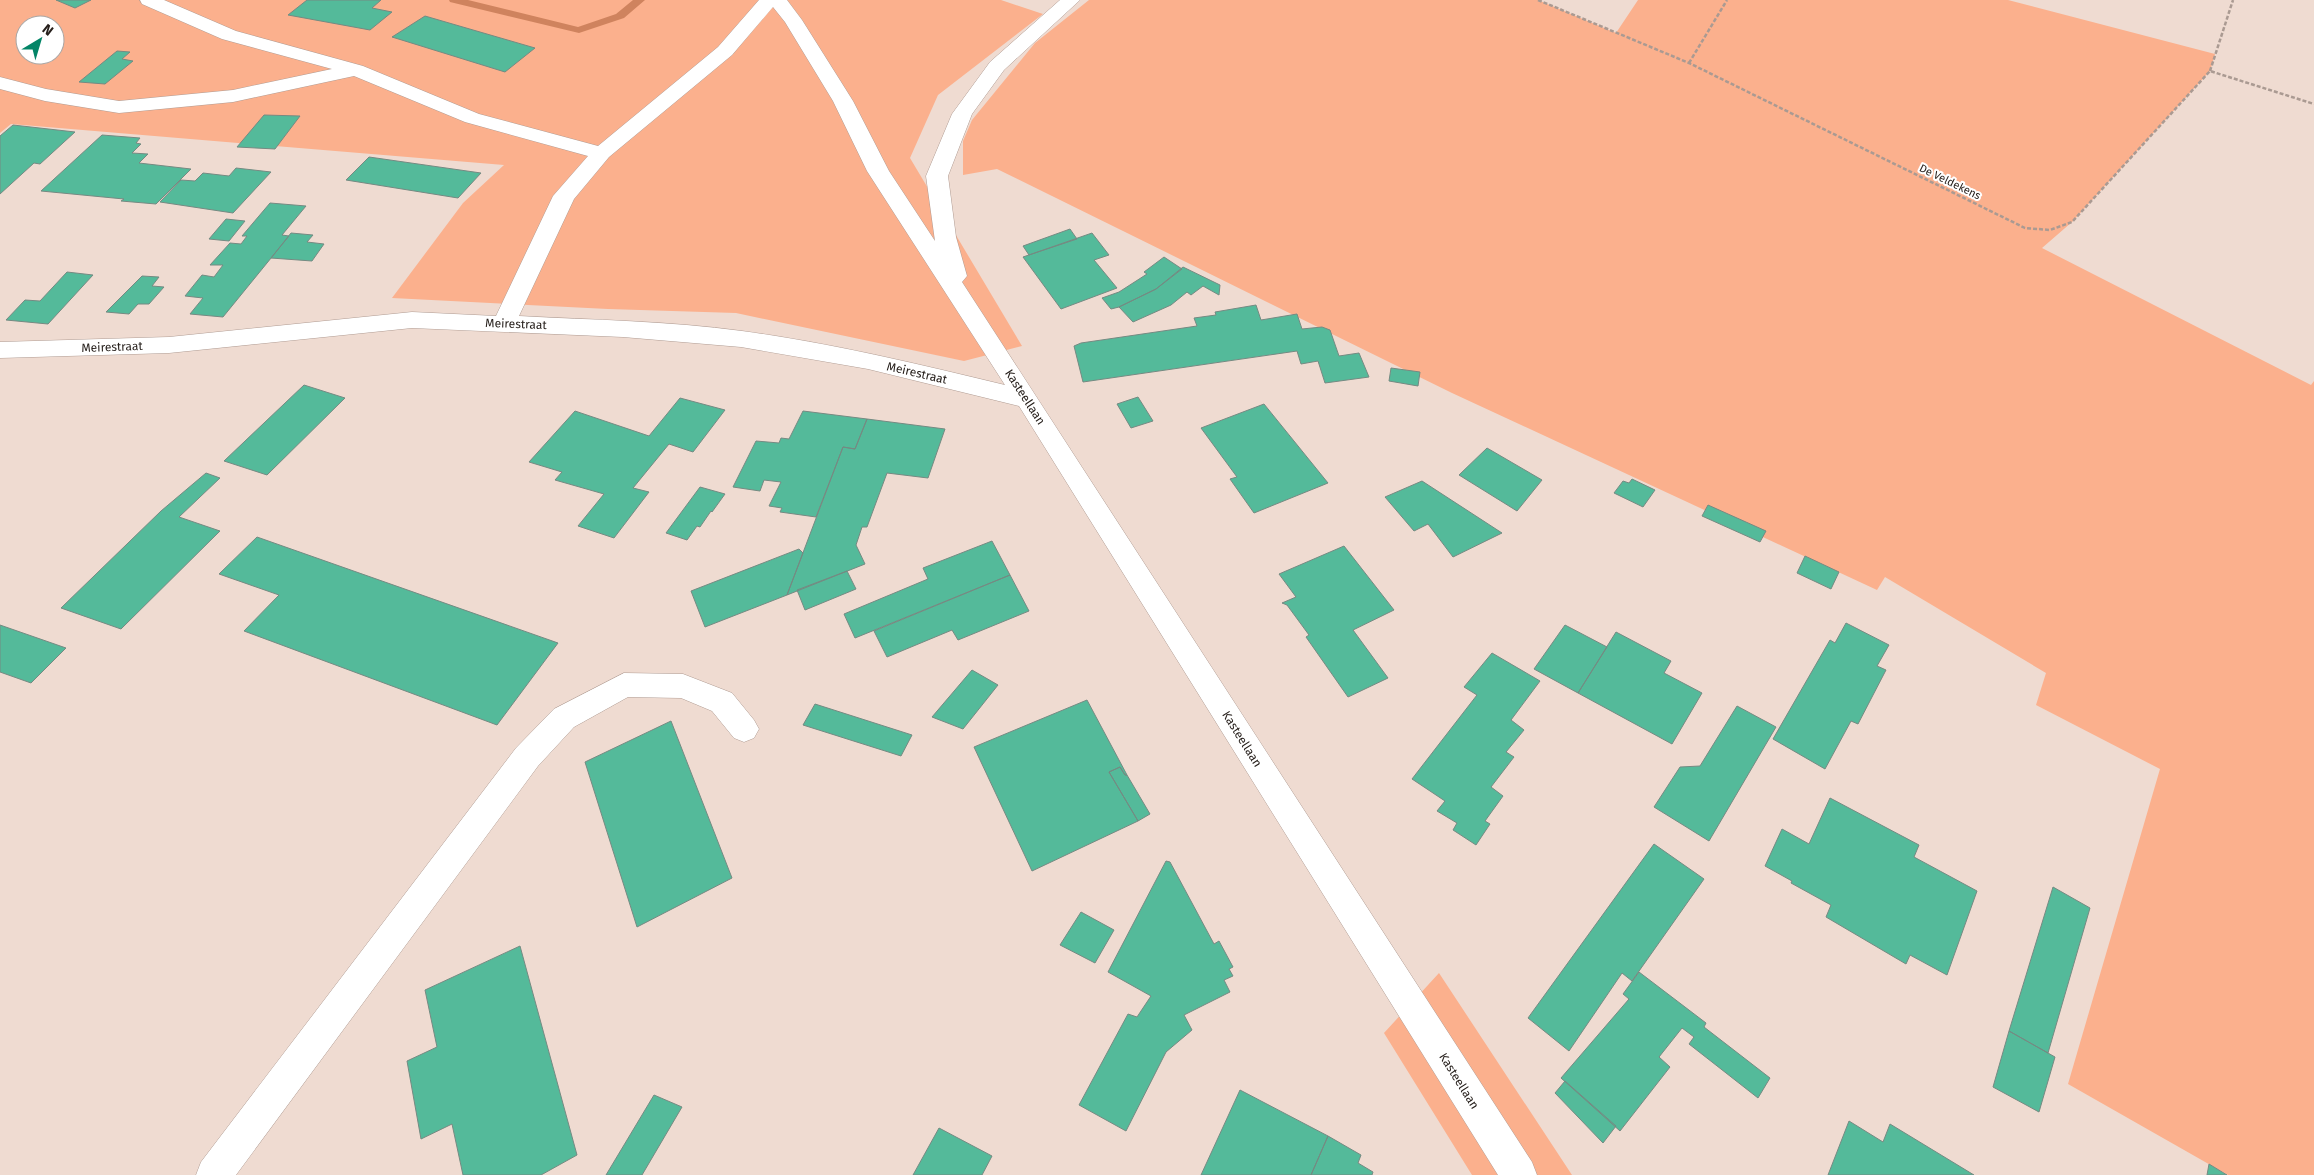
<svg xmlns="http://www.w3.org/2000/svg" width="2314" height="1175" viewBox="0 0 2314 1175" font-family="'Fira Sans',sans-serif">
<rect width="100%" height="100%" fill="#efdbd1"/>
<!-- green -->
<path fill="#fbb08d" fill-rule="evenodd" d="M0 0H1001L1043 14 938 95 910 158 1022 346 964 361 736 313 608 309 392 298 463 203 504 165 11 124 0 133ZM25 25H55V55H25Z
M1089 0H1538L1616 33 1638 0H2008L2215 54 2210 71 2072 222 2042 248 2311 385 2314 381V1175H2228L2068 1084 2160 769 2036 705 2046 673 1885 577 1877 590 1452 393 997 169 963 175V141L972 120 1035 43Z
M1439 973 1572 1175H1472L1384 1033Z"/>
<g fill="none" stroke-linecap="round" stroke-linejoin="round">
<!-- stream -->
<path fill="#cf835e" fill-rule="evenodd" d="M449 0H468L578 27 616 14 633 0H645L624 18 579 33 450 2Z"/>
</g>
<!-- building -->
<path fill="#54ba9a" stroke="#758a82" d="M56 0H91L75 8Z
M307 0H381L372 8 392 12 370 30 288 15Z
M425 16 535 48 505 72 392 37Z
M117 51 130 52 122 59 133 61 105 84 79 82Z
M264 115 300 116 275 149 237 147Z
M13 125 75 132 40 164 34 163 0 194V136Z
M102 135 140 138 136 143 141 144 132 153 148 154 139 163 191 169 156 204 121 201 124 199 41 191Z
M369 157 481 173 458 198 346 180Z
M236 168 271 172 233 213 160 202 181 180 195 181 203 173 229 176Z
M270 203 306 206 282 235 289 236 223 317 190 314 203 298 185 296 202 275 214 277 223 265H210L230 243 241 244 247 236H242Z
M226 219 245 221 229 241 209 239Z
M1070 229 1077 239 1029 255 1023 246Z
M291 233 313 235 307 242 324 244 312 261 271 258Z
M1092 233 1109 255 1094 260 1117 288 1061 309 1023 257Z
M1164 257 1182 269 1156 289 1119 307 1111 309 1102 298 1119 292 1147 274 1144 272Z
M1183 267 1220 285 1219 295 1203 286 1191 295 1187 292 1171 305 1133 322 1119 307 1156 289Z
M67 272 93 275 48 324 6 320 25 300 40 301Z
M142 276 159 277 152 286 164 287 149 304H138L129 314 106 312Z
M1256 305 1261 320 1297 314 1302 329 1322 327 1330 330 1339 356 1359 353 1369 377 1325 383 1318 361 1301 364 1297 351 1083 382 1074 346 1081 343 1197 326 1194 318 1216 315 1215 312Z
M1391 368 1420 372 1418 386 1389 381Z
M304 385 345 398 267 475 224 461Z
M1138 397 1153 421 1131 428 1117 404Z
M680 398 725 410 693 452 669 444 633 488 649 492 614 538 578 526 604 494 555 480 562 472 529 462 575 411 649 436Z
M1264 404 1328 483 1254 513 1230 479 1237 477 1201 428Z
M803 411 867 419 855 449 843 447 816 517 780 512 782 508 769 506 781 482 764 480 760 491 733 487 756 441 779 443 781 438 789 439Z
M867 419 945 429 928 478 887 473 867 527H862L856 545 865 564 787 595 843 447 855 449Z
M1487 448 1542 480 1517 511 1459 475Z
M206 473 220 478 179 517 220 531 121 629 61 608 161 511Z
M1632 479 1655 490 1643 507 1614 493 1623 481 1629 483Z
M1422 481 1502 533 1453 557 1428 524 1414 531 1385 497Z
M700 487 725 494 712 512 711 511 700 527 697 526 687 540 666 533Z
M1708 505 1766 531 1760 542 1702 516Z
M257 537 558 643 497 725 244 631 279 595 219 574Z
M992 541 1010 575 855 638 844 614 928 579 923 568Z
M1344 546 1394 610 1353 630 1388 678 1348 697 1306 637 1309 635 1287 605 1282 603 1296 597 1279 574Z
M799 549 803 553 787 595 705 627 691 591Z
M1805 556 1839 572 1831 589 1797 573Z
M847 571 856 589 805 610 797 590Z
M1010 575 1029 611 958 640 952 630 887 657 874 631Z
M1846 623 1889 645 1877 666 1886 670 1858 724 1851 721 1825 769 1773 739 1830 640 1835 643Z
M0 625 66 648 31 683 0 672Z
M1565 625 1607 647 1578 693 1534 669Z
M1616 632 1671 661 1664 673 1702 693 1672 744 1578 693Z
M1492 653 1540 681 1511 720 1524 730 1506 752 1514 757 1491 787 1503 796 1485 821 1490 824 1476 845 1453 830 1457 823 1437 811 1445 801 1412 779 1477 695 1464 687Z
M972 670 998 685 963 729 932 717Z
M1087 700 1127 775H1125L1120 767 1109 772 1138 821 1032 871 974 747Z
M815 704 912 735 901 756 803 725Z
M1737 706 1776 727 1709 841 1654 807 1680 767 1700 766Z
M671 721 732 878 637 927 585 762Z
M1120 767 1125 775H1127L1150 814 1138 821 1109 772Z
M1830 798 1919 845 1914 857 1977 891 1947 975 1910 955 1906 964 1826 917 1831 905 1791 883 1792 881 1765 866 1782 829 1809 844Z
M1654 844 1704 879 1632 981 1622 973 1569 1051 1528 1018Z
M1166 861 1170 862 1214 944 1219 941 1233 967 1229 969 1233 976 1224 980 1230 992 1184 1015 1192 1030 1166 1052 1126 1131 1079 1105 1128 1014 1137 1017 1151 996 1108 972Z
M2053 887 2090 908 2048 1053 2009 1031Z
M1081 912 1114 930 1095 963 1060 945Z
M520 946 577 1155 541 1175H463L452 1124 421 1139 407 1061 437 1047 425 990Z
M1639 972 1706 1023 1704 1027 1770 1078 1758 1098 1689 1044 1694 1037 1682 1028 1659 1057 1670 1067 1620 1131 1561 1078 1629 999 1623 994Z
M2009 1031 2055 1057 2039 1112 1993 1087Z
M1565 1081 1616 1126 1603 1143 1555 1093Z
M1240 1090 1328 1136 1311 1175H1201Z
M654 1095 682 1107 642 1175H606Z
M1849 1121 1883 1142 1890 1124 1974 1175H1828Z
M939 1128 992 1156 982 1175H913Z
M1328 1136 1361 1155 1358 1163 1373 1172 1372 1175H1311Z
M2209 1164 2227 1175H2207Z"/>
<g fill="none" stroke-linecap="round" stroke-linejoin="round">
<!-- minor casing -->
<g stroke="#b09c93" stroke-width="1">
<path id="minor" d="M140 0H164L236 31 363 66 479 114 598 146 718 47 759 0H787L802 20 853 101 889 171 935 241 926 176 952 114 990 62 1060 0H1080L1004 70 972 114 948 176 956 237 967 276 962 282 1532 1162 1537 1175H1498L1019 406 868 369 741 347 623 337 412 328 169 353 0 358V342L169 337 412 312 496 316 553 196 588 156 465 122 354 76 233 102 119 113 45 101 0 89V77L46 89 119 101 233 90 332 69 222 39 142 4ZM773 7 785 22 833 101 867 171 1005 385C918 364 831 343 742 331 669 321 593 320 519 316L574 199 609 157 732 55Z
M624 673 683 674 732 693 754 720 759 729 754 738 744 742 734 738 712 711 681 698 628 697 574 727 538 766 236 1175H196L201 1162 516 748 554 709Z"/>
</g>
<!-- path -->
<path stroke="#aa9a92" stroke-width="2.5" stroke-dasharray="4 2" stroke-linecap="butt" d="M1538 0 1689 63 2025 228 2050 230 2072 222 2210 71 2314 104
M1689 63 1727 0
M2210 71 2233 0"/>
<!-- minor -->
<use href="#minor" fill="#fff" fill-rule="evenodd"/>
</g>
<g text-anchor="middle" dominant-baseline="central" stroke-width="4" stroke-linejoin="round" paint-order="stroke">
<!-- far-street labels -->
<g font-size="11" fill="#27201c" stroke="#fff">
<text transform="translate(1950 182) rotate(26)">De Veldekens</text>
</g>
<!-- street labels -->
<g font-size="12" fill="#27201c" stroke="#fff">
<text transform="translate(516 324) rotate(2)">Meirestraat</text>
<text transform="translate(112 347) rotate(-2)">Meirestraat</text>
<text transform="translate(917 373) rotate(13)">Meirestraat</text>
<text transform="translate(1025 397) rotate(57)">Kasteellaan</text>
<text transform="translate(1242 739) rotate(58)">Kasteellaan</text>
<text transform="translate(1459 1081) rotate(58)">Kasteellaan</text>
</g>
</g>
<!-- north arrow -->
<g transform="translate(40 40) rotate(38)"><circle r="24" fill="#ffffff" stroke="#a9a6a4"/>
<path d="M0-4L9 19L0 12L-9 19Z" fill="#038567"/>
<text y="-8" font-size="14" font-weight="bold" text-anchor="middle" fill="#27201c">N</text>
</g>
</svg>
